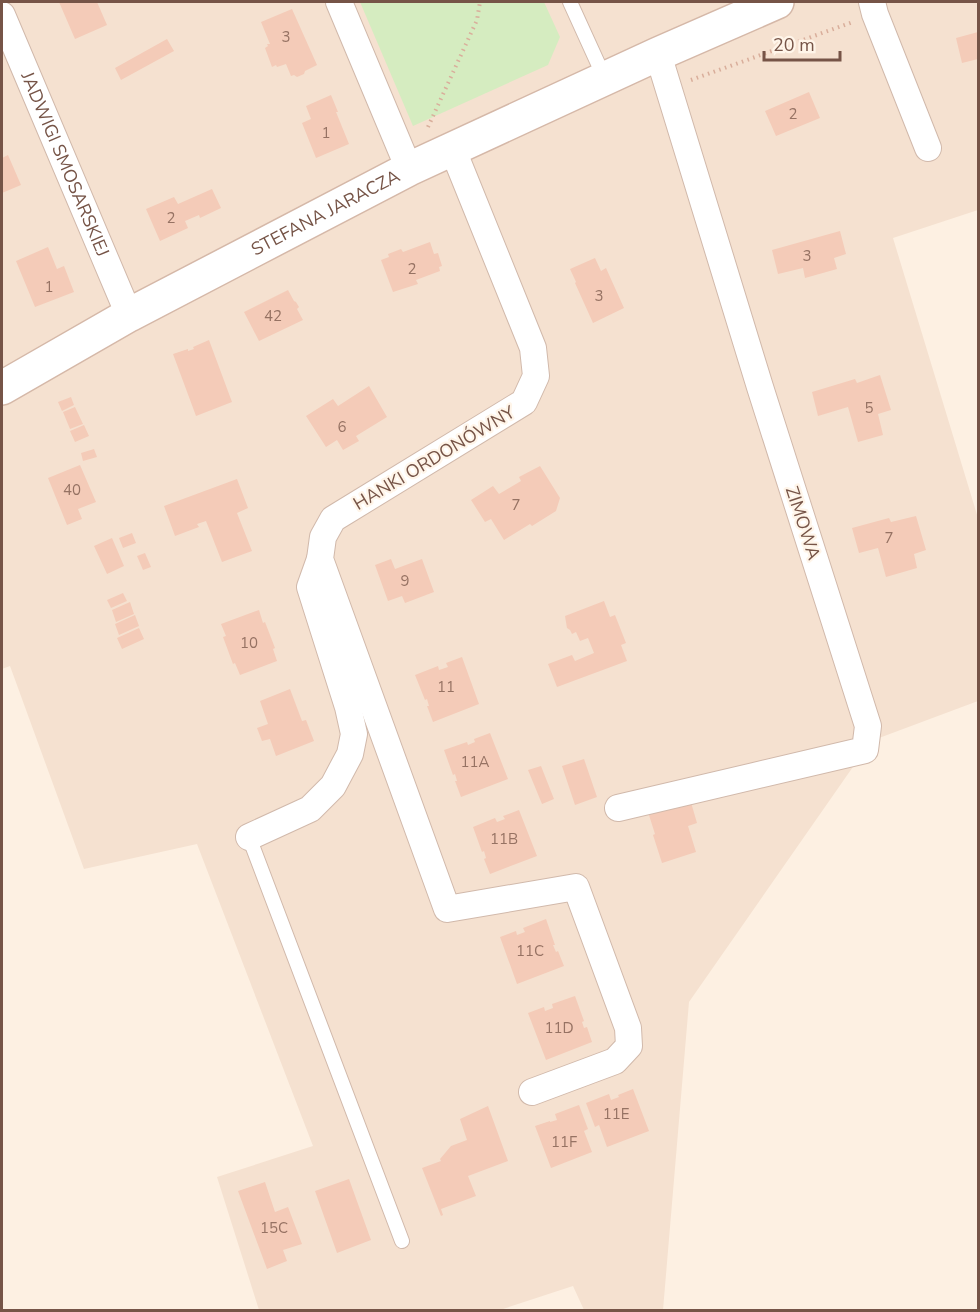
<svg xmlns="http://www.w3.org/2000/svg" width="980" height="1312" viewBox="0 0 980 1312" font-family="'Nunito Sans',sans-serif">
<rect width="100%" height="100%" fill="#fdf0e2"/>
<!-- residential -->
<path fill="#f5e1d0" d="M2 2H978V210L893 238 978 518V701L871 741 689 1002 663 1310H584L573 1286 500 1310H259L217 1177 313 1146 197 844 84 869 10 666 2 669Z"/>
<!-- green -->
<path fill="#d5ecc0" d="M360 2H544L560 37 548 65 413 126Z"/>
<!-- building -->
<path fill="#f4cbb8" d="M59 2H97L107 25 75 39Z
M292 9 317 65 305 71 304 74 297 77 294 75 291 76 286 64 277 67 276 65 272 67 265 48 268 46 267 44H270L261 22Z
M978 32V59L962 63 956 38Z
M167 39 174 51 121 80 115 68Z
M809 92 820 118 776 136 765 111Z
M331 95 338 112H336L349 144 316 158 302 123 311 119 306 106Z
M8 155 21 185 2 193V158Z
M212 189 221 208 200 218 199 215 185 221 188 228 160 241 146 209 174 197 178 204Z
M840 231 846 254 834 258 837 269 805 278 803 268 778 274 772 250Z
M430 242 434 254 438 253 442 266 439 267 440 271 416 280 418 284 393 292 381 260 389 257 388 254 401 249 403 252Z
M48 247 57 269 64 266 74 292 35 307 16 261Z
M595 258 601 271 606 268 624 308 593 323 575 283 576 282 570 269Z
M288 290 294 301 296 302 299 307 297 309 303 320 259 341 244 312Z
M209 340 232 402 196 416 173 354 188 349V351L194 349 193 347Z
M880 375 891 410 878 414 883 435 858 442 848 407 818 416 812 392 855 379 857 383Z
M369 386 387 417 356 436 359 441 343 450 337 440 326 447 306 416 333 399 338 406Z
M71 397 74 405 62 411 58 402Z
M75 407 83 424 70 429 63 412Z
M84 425 89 436 75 442 70 431Z
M94 449 97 457 83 461 81 453Z
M80 465 96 502 78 509 82 519 67 525 48 478Z
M540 466 560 498 556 511 532 526 530 524 504 540 491 519 485 522 471 500 493 486 499 494 521 481 519 477Z
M237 479 248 508 237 513 252 551 222 562 206 521 197 524 199 527 175 536 164 506Z
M916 516 926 550 914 554 917 568 886 577 878 548 859 553 852 528 889 518 891 522Z
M132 533 136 543 123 548 119 538Z
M112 538 124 566 107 574 94 546Z
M145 553 151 567 143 570 137 556Z
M391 559 395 569 422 559 434 592 405 603 402 596 388 601 375 565Z
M123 593 127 601 111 608 107 600Z
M604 601 610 617 615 615 626 643 621 645 627 661 557 687 548 664 572 655 575 661 594 653 588 638 580 641 576 632 572 634 570 630 567 628 565 616Z
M130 602 134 614 116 622 112 610Z
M259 610 263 623 265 622 275 648 273 649 277 661 240 675 235 663 233 664 223 637 226 636 221 624Z
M135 615 139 626 119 635 115 624Z
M139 628 144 639 122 649 117 638Z
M462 657 479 704 433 722 427 706H429L427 699 425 700 415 675 438 666 439 670 448 667 446 663Z
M290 689 302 721 306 720 314 741 276 756 270 739 262 741 257 728 268 724 260 701Z
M490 733 508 779 461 797 455 781H457L455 774 453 775 444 750 467 742 468 745 475 742 474 739Z
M584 759 597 797 575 805 562 766Z
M541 766 554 799 542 804 528 770Z
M690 799 697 823 688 826 696 852 662 863 653 835 655 834 648 812Z
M519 810 537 856 490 874 484 859 486 858 484 851 482 852 473 827 495 818 497 822 505 819 503 816Z
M546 919 555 945H553L556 952 558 951 564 966 517 984 500 937 516 931 517 935 525 932 523 928Z
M575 996 584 1021 582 1022 584 1028 587 1027 592 1042 546 1060 528 1013 544 1007 545 1011 553 1008 552 1004Z
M633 1089 649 1131 607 1147 599 1125 595 1127 586 1103 609 1094 611 1100 619 1097 618 1095Z
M579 1105 588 1129 584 1131 592 1152 551 1168 535 1126 550 1121V1122L557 1120 555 1114Z
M488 1106 508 1161 468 1176 476 1196 441 1209 443 1215 441 1216 422 1168 441 1161 440 1159 451 1146 467 1140 460 1119Z
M349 1179 371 1240 337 1253 315 1191Z
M265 1182 275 1212 288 1207 302 1244 283 1250 287 1261 267 1269 238 1191Z"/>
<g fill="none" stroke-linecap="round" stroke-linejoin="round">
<!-- lane casing -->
<g stroke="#d1b9ab" stroke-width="16">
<path id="lane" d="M570 2 605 79
M249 837 402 1241"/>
</g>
<!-- street casing -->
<g stroke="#d1b9ab" stroke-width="28">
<g id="street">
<path d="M339 2 409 169"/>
<path d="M872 2 875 14 928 148"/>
<path id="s1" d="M2 15 129 315"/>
<path d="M453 150 533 348 536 376 524 402 333 519 323 537 320 559 447 909 576 887 628 1028 629 1046 615 1061 532 1092"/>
<path d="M618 808 865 750 868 726 760 387 658 54"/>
<path d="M249 837 310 809 333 786 350 754 354 734 348 707 310 587 320 559"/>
</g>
</g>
<!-- secondary casing -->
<g stroke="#d5b8a8" stroke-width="36">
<g id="secondary">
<path id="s2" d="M2 388 129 315 409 169 658 54 777 2"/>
</g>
</g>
<!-- path -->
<path stroke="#d9ae9b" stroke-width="4" stroke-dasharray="1.5 4.5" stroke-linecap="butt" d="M691 80 853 22
M428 127 477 20 480 2"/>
<!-- lane -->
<use href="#lane" stroke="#fff" stroke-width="14"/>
<!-- street -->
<use href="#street" stroke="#fff" stroke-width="26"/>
<!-- secondary -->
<use href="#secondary" stroke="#fff" stroke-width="33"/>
</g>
<g text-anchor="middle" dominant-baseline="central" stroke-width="4.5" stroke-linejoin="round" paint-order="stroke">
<!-- number labels -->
<g font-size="15" fill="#967263">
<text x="286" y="37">3</text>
<text x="793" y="114">2</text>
<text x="326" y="133">1</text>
<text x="171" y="218">2</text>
<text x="807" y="256">3</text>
<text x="412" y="269">2</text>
<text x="49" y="287">1</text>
<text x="599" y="296">3</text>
<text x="273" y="316">42</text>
<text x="869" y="408">5</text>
<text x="342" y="427">6</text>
<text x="72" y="490">40</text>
<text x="516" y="505">7</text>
<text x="889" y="538">7</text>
<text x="405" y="581">9</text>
<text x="249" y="643">10</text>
<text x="446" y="687">11</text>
<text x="475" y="762">11A</text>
<text x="504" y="839">11B</text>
<text x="530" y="951">11C</text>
<text x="559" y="1028">11D</text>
<text x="616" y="1114">11E</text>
<text x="564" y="1142">11F</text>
<text x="274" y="1228">15C</text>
</g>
<!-- street labels -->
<g font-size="18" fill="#765447" stroke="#fff5e9">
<text stroke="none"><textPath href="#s1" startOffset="162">JADWIGI SMOSARSKIEJ</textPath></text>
<text stroke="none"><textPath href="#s2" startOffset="368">STEFANA JARACZA</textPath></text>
<text transform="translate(434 458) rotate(-31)">HANKI ORDONÓWNY</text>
<text transform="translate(803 523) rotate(72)">ZIMOWA</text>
</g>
</g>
<!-- border -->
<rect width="980" height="1312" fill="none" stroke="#765447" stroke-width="6"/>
<!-- scale -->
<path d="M764 51v9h76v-9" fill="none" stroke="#765447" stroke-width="3"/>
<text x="773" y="51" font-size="18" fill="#765447" stroke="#fff5e9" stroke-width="4.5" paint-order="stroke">20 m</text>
</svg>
